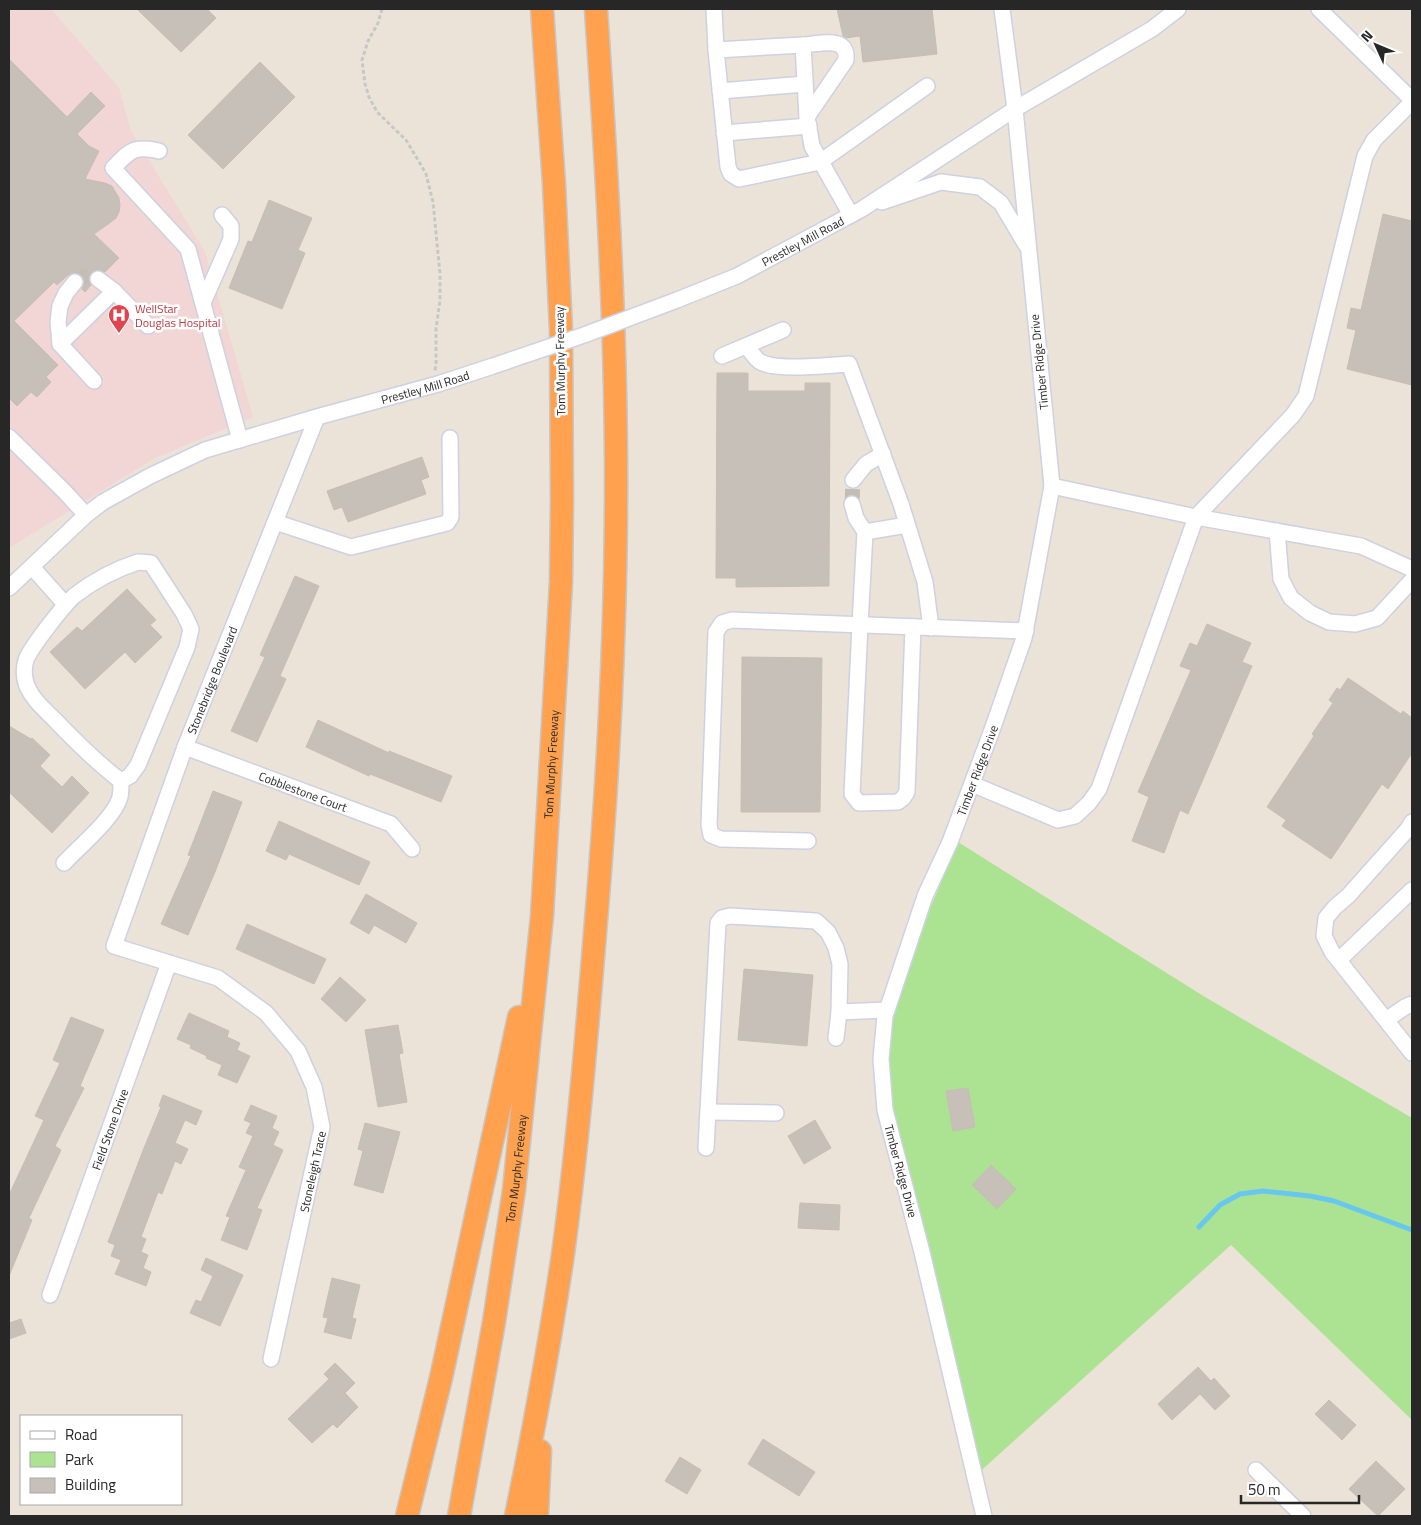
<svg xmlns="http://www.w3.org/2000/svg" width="1421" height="1525" viewBox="0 0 1421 1525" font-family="'Titillium Web',sans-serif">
<rect width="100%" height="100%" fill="#ebe3d8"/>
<!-- medical -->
<path fill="#f2d5d5" d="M9 9H51L119 88 131 131 205 252 253 417 155 458 9 548Z"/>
<!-- green -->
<path fill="#abe393" d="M958 842 1205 997 1412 1118V1420L1231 1245 975 1476 885 1110V1016Z"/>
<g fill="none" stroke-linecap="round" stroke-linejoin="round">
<!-- stream -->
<path stroke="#68c7ef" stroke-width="5" d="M1199 1227 1220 1205 1240 1194 1263 1191 1310 1196 1334 1201 1412 1230"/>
</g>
<!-- building -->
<path fill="#c6c0b8" stroke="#c5bfb2" d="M137 9H207L216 18 181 52Z
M837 9H932L937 54 863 62 860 36 846 38 843 36Z
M9 59 67 117 91 92 105 106 77 134 89 146 99 151 85 179 105 183 112 186 119 198 120 205 119 212 116 218 111 222 94 234 119 258 105 272 99 270 91 273 89 278 91 285 85 292 82 289 84 284V278L77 273 68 275 57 285 54 282 14 321 58 365 46 377 51 382 37 397 31 392 17 406 9 398Z
M260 62 295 97 223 169 188 135Z
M269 200 312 218 298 250 305 253 282 309 229 288 248 241 252 242Z
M1383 214 1412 221V385L1347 369 1356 330 1347 328 1351 308 1361 310Z
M717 373H748V391H805V383H830L829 586 736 587V578H716Z
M422 457 429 477 421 480 426 494 348 522 342 507 334 510 327 491Z
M295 576 319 586 280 676 286 679 257 742 231 731 265 657 260 655Z
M127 589 156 620 150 625 162 637 135 663 125 652 85 689 50 652 77 627 82 631Z
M1207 624 1251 643 1242 662 1252 666 1188 814 1180 810 1164 853 1132 841 1149 797 1138 792 1191 670 1180 666 1190 643 1197 646Z
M742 657 822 658 820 812H741Z
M1348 678 1401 714 1403 711 1412 718V753L1388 789 1382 784 1331 859 1282 826 1286 820 1267 807 1314 736 1312 734 1333 703 1329 700 1337 688 1340 690Z
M318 720 389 753V751L452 776 441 802 370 774 369 776 306 747Z
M9 726 31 739 32 738 50 755 40 766 62 787 72 776 89 793 52 833 9 792Z
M213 791 242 802 215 872 188 935 161 924 191 856 188 855Z
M279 821 370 862 359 885 289 854 286 860 266 851Z
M366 894 417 923 406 943 374 925 369 934 350 923Z
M247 924 326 959 314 984 236 949Z
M744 969 813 975 807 1046 738 1040Z
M340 977 366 1000 346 1022 321 999Z
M189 1013 229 1031 227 1037 240 1043 237 1050 250 1056 237 1083 218 1075 222 1065 206 1058 207 1056 190 1048 191 1045 177 1039Z
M71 1017 104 1030 80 1086 84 1088 55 1146 61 1150 29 1218 32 1220 9 1276V1195L44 1120 35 1116 60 1063 53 1060Z
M398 1025 403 1053 399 1054 407 1102 378 1107 365 1030Z
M968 1088 975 1127 953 1131 946 1091Z
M163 1095 202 1111 196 1125 185 1120 175 1143 188 1149 181 1164 175 1161 162 1194 158 1192 141 1237 146 1239 141 1252 148 1255 143 1268 151 1272 146 1286 115 1274 121 1260 111 1256 115 1245 108 1242 144 1148 161 1107 159 1106Z
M251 1105 277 1116 272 1128 279 1132 273 1145 283 1150 257 1208 262 1210 247 1250 221 1240 230 1217 226 1216 246 1170 239 1167 253 1136 246 1133 251 1123 244 1120Z
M815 1120 831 1148 804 1164 788 1136Z
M365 1123 400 1132 383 1193 354 1185 363 1151 358 1149Z
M991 1165 1016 1189 997 1209 972 1185Z
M800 1203 840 1205 839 1230 798 1228Z
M206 1258 243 1275 220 1326 190 1313 196 1300 201 1302 213 1276 201 1270Z
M332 1278 360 1285 352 1318 356 1319 351 1339 324 1332 328 1318 323 1317Z
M21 1319 26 1333 9 1339V1323Z
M335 1363 355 1383 345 1393 358 1407 337 1428 333 1424 312 1443 288 1419 329 1379 324 1374Z
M1198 1367 1211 1381 1214 1378 1230 1396 1215 1410 1200 1394 1172 1420 1158 1404Z
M1329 1400 1356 1425 1342 1440 1315 1414Z
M763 1439 815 1472 799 1496 748 1464Z
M680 1457 701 1470 687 1494 665 1481Z
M1376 1461 1405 1489 1378 1516 1349 1489Z"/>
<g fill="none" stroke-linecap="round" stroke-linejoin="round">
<!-- minor-tunnel -->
<path stroke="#c4bdb5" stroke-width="15" stroke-dasharray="15 8" stroke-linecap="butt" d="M75 282C83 277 89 273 98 279
M852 504 853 480"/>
<!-- minor casing -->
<g stroke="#ced1e1" stroke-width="18">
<g id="minor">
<path d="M714 9 716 50 803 45 807 117 812 146 851 215"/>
<path d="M1319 9 1412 100"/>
<path d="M803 45C820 44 848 35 846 60L807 117"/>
<path d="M716 50 728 167 731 174 739 179 820 162 927 86"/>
<path d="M720 91 805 84"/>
<path d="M724 133 809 126"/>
<path d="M159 151C133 145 130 151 113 168L188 249 240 440"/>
<path d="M882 202 941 182 980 187 1001 203 1026 245"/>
<path d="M98 279 114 291"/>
<path d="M75 282 66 293 60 306 58 322 60 344 94 381"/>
<path id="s1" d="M677 300 737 276 862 209 1015 109 1152 29 1178 9"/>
<path d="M203 303 231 239V226L222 215"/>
<path d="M60 344 114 291 148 326"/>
<path d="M746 346C750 350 754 357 759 361 775 372 829 365 849 364L901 504 925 582 931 628"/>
<path d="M722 356 783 330"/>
<path d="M9 437 65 492 86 515"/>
<path d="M853 480 866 464 883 454"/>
<path d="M1052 486 1196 517 1361 546 1412 569"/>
<path d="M852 504 856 518 865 532"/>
<path d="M275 522 351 547 447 523 451 517 450 438"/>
<path d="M907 525 865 532 860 625 852 794 859 803 898 802 903 798 907 792 913 627"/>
<path d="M1277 531 1281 579 1291 598 1310 613 1329 622 1355 624 1377 618 1412 580"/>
<path d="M138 562 151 563 184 614 191 629 187 647 138 765 130 776 121 781C97 763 75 741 54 719 45 710 34 701 29 690 24 682 23 669 26 660 30 648 64 605 74 596 92 582 116 569 138 562Z"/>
<path d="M32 567 65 604"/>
<path id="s2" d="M9 588 86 515 103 502 150 476 205 450 317 417 438 384 493 366"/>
<path id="s3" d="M185 747 391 824 412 849"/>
<path d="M972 784 1058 820 1075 816 1089 803 1099 789 1196 517 1293 415 1306 396 1365 156 1374 140 1412 102"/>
<path d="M1412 822 1407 830 1348 896 1335 907 1326 918 1324 936 1332 952 1412 1053"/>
<path d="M808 841 721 839 711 835 709 825 716 632 722 623 732 620 1026 631"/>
<path d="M64 863C79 847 115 817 120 797 121 792 121 786 121 781"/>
<path d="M1339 960 1412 890"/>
<path d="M839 1012 887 1010"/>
<path d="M1386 1020 1405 1007 1412 1004"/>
<path d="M708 1112 776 1113"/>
<path d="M706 1148 718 923 722 918 730 916 816 921 828 932 836 948 840 964 839 1012 836 1038"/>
<path id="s4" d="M50 1295 169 963"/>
<path id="s5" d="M271 1359 322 1127 314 1087 298 1051 266 1013 218 978 114 946 185 747 317 417"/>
<path d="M1256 1470 1303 1516"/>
<path id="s6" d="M984 1516 922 1252 885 1110 881 1059 885 1016 925 896 950 842 992 730 1024 638 1052 486 1015 109 1002 9"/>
</g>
</g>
<!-- highway casing -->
<g stroke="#c7c7c7" stroke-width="25">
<g id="highway">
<path d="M407 1516 441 1378 519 1017"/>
<path id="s7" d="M459 1516 494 1322 514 1190 542 916 552 741 561 582 562 502 561 330 554 184 542 9"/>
<path d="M516 1516C534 1429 550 1342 563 1254 578 1143 587 1032 596 921 609 767 617 612 616 457 615 307 606 158 596 9"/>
<path d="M537 1516 540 1451"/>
</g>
</g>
<!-- path -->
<path stroke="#c7c7c7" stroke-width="3" stroke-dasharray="4 2.5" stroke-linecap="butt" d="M382 9 378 23 368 41 362 60 365 84 369 97 377 112 406 140 418 160 426 174 433 202 440 274V300L436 329V363L435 371"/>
<!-- minor -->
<use href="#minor" stroke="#fff" stroke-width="15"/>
<!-- highway -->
<use href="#highway" stroke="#ffa14f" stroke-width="22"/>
<!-- minor-bridge casing -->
<g stroke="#ced1e1" stroke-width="18" stroke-linecap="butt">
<path id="minor-bridge" d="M493 366 584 335 677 300"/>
</g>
<!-- minor-bridge -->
<use href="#minor-bridge" stroke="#fff" stroke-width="15"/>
</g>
<!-- icons -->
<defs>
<g id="hospital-pin" transform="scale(1.125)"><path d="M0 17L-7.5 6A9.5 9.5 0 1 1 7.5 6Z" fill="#e0444e" stroke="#fff"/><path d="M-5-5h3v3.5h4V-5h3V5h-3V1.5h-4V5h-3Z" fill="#fff"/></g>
</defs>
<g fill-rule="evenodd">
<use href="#hospital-pin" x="119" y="315"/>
</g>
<g text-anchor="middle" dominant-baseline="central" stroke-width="5" stroke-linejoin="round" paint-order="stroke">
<!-- street labels -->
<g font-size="12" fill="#272727" stroke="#fff">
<text stroke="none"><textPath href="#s1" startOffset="139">Prestley Mill Road</textPath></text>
<text transform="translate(560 361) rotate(-91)">Tom Murphy Freeway</text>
<text transform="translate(1039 362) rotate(-96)">Timber Ridge Drive</text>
<text stroke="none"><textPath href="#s2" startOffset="471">Prestley Mill Road</textPath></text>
<text stroke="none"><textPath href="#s5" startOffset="819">Stonebridge Boulevard</textPath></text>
<text stroke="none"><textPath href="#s7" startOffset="758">Tom Murphy Freeway</textPath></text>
<text stroke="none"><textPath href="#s6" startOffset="775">Timber Ridge Drive</textPath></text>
<text stroke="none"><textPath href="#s3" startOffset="126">Cobblestone Court</textPath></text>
<text stroke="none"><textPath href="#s4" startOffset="176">Field Stone Drive</textPath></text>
<text stroke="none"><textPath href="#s7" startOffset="352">Tom Murphy Freeway</textPath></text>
<text stroke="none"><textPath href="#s5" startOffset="192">Stoneleigh Trace</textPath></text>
<text transform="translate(901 1171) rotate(75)">Timber Ridge Drive</text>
</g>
<!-- health labels -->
<g font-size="12" fill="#be3a42" stroke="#fff" text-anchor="start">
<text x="135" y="308">WellStar<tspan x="135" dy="14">Douglas Hospital</tspan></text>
</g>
</g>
<!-- border -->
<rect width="1421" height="1525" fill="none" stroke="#272727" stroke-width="20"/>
<!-- legend -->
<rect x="20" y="1415" width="162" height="90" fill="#ffffff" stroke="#a9a9a9"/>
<rect x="30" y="1431" width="25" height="8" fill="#ffffff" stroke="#a9a9a9"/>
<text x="65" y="1440" font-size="15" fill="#272727">Road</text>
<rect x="30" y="1452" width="25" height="15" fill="#abe393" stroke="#a9a9a9"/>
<text x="65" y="1465" font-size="15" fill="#272727">Park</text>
<rect x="30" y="1478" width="25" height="15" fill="#c6c0b8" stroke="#a9a9a9"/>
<text x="65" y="1490" font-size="15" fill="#272727">Building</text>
<!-- north arrow -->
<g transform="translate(1376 45) rotate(314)" stroke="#ffffff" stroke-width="4" paint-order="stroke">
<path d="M0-4L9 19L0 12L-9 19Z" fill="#272727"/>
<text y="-8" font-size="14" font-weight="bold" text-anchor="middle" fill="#272727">N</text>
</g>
<!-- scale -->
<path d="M1241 1495v8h118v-8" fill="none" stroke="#272727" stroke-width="2.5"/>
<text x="1248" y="1495" font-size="15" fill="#272727" stroke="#ffffff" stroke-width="4" paint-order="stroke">50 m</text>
</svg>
